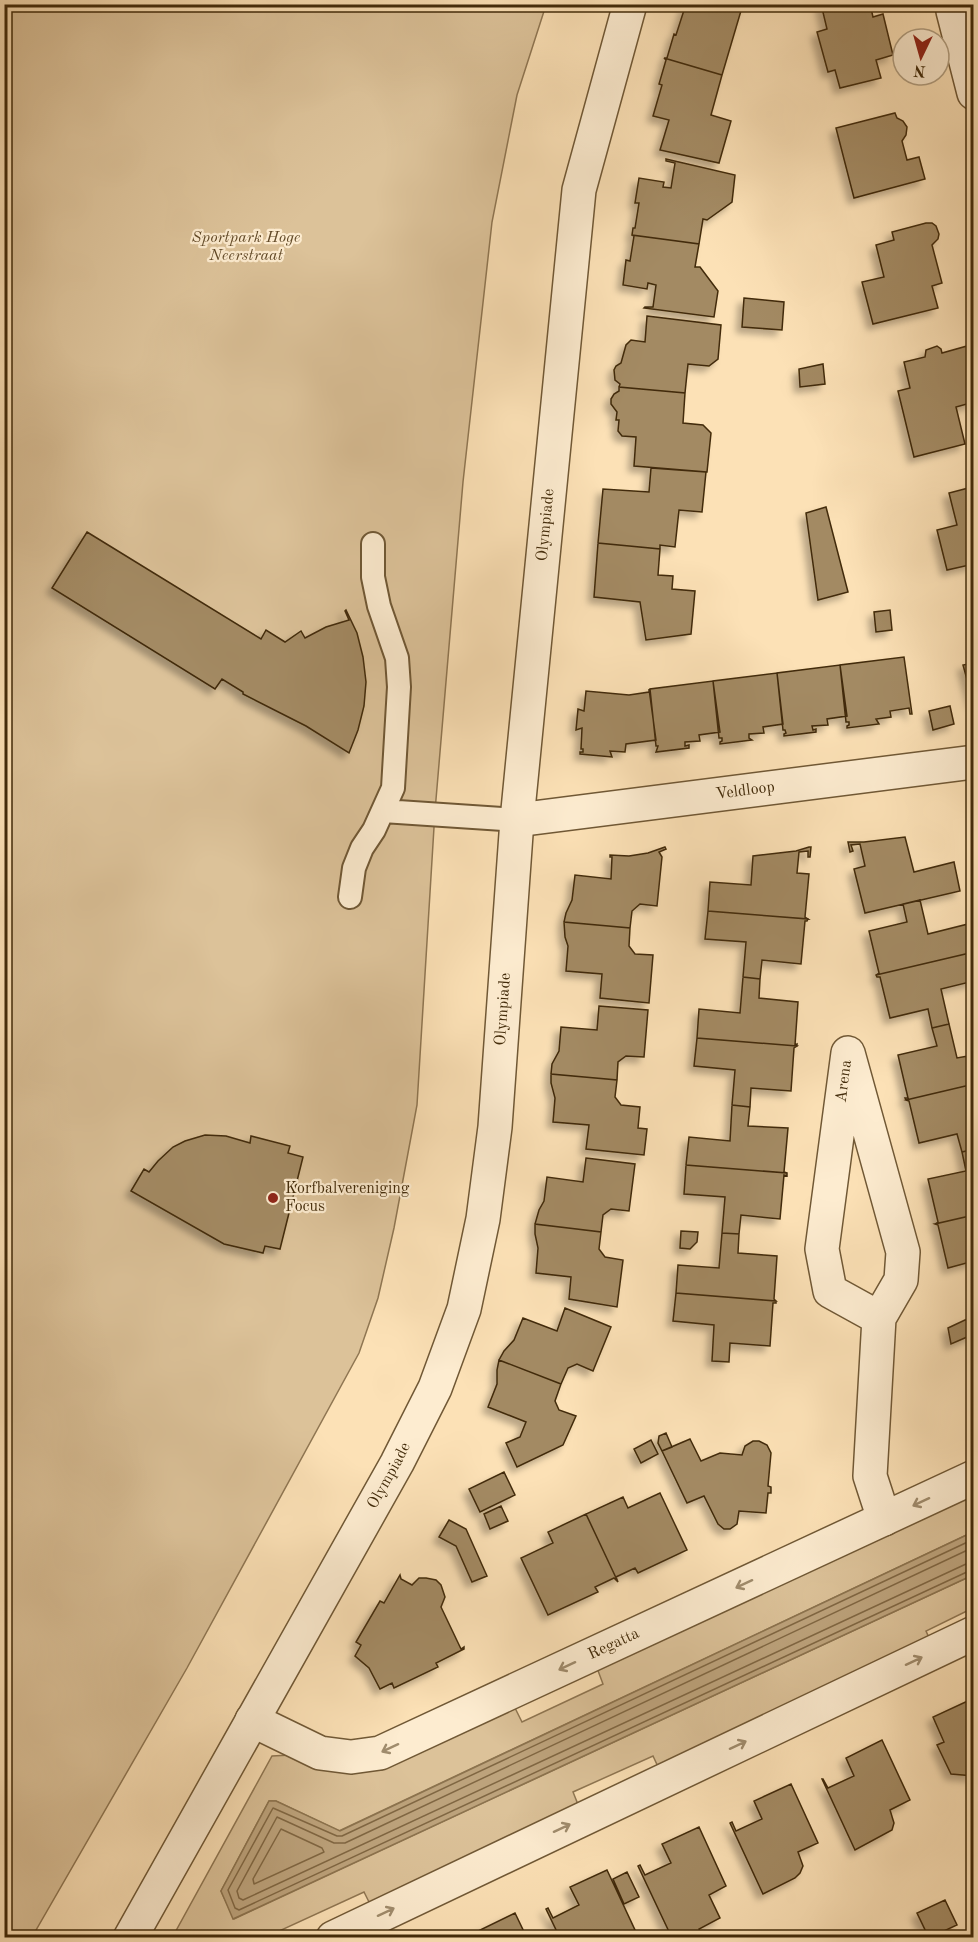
<svg xmlns="http://www.w3.org/2000/svg" width="978" height="1942" viewBox="0 0 978 1942" font-family="'Old Standard TT',serif">
<defs>
<filter id="shadow"><feDropShadow dx="-5.5" dy="5.5" stdDeviation="3" flood-color="#0004"/></filter>
</defs>
<rect width="100%" height="100%" fill="#fce1b6"/>
<filter id="stains"><feTurbulence type="fractalNoise" baseFrequency=".00333" numOctaves="4"/><feColorMatrix values="0 0 0 0 .2 0 0 0 0 .09 0 0 0 0 .02 0 0 0 .5 -.17"/></filter>
<radialGradient id="worn" r=".72"><stop offset=".6" stop-color="#630" stop-opacity="0"/><stop offset="1" stop-color="#630" stop-opacity=".3"/></radialGradient>
<!-- green -->
<path fill="#dcc299" stroke="#8f7652" stroke-width="1.5" d="M5 5H546L517 95 492 222 463 482 435 811 417 1105 394 1228 378 1298 359 1353 187 1668 32 1937 5 1938Z
M973 1490V1532L339 1831 276 1801H269L221 1891 234 1919 973 1575V1608L926 1631 931 1642 660 1771 653 1756 573 1792 579 1807 375 1905 369 1902 364 1892 279 1931 282 1937 172 1938 272 1756 291 1755 327 1769 382 1770 514 1706 522 1722 603 1684 597 1668Z"/>
<!-- water -->
<path fill="#bda37c" stroke="#8c734e" stroke-width="1.5" d="M973 1532V1575L233 1919 221 1891 269 1801H276L340 1831Z"/>
<g fill="none" stroke-linecap="round" stroke-linejoin="round">
<!-- shore -->
<path stroke="#806743" stroke-width="1.5" d="M974 1539 342 1836H337L273 1808 228 1890 235 1908 239 1910 969 1571 974 1570
M974 1547 345 1843H334L277 1817 237 1891 239 1898 243 1900 966 1564 974 1563
M281 1829 322 1848 324 1852 254 1884 253 1879Z"/>
</g>
<!-- building -->
<path fill="#a38a63" stroke="#422b0a" stroke-width="1.5" filter="url(#shadow)" d="M686 4 709 11 711 4H743L722 75 664 58H667L674 34 676 35Z
M821 4H870L873 17 883 14 893 55 876 60 881 78 840 88 835 70 828 72 817 32 827 29Z
M664 58 722 75 711 115 731 121 719 163 660 150 669 120 653 116 662 85 659 84 666 60Z
M895 113 897 118 903 121 907 127 906 135 902 141 907 160 919 157 925 179 854 198 836 128Z
M666 159 735 175 732 202 707 220 703 219 699 244 632 235 633 228H635L639 203H635L639 178 664 182 663 187 671 188 675 163 666 161Z
M926 223H932L936 226 939 234 938 239 932 245 942 283 932 286 938 308 873 324 862 282 884 277 876 245 894 240 892 232Z
M632 235 699 244 695 267H700L718 291 714 317 644 308 645 307H653L656 285 648 283 647 289 623 285 626 260 630 261 634 236Z
M744 298 784 302 782 330 742 327Z
M647 316 721 325 718 359 709 366 688 364 685 393 619 387 620 384 615 380 614 370 616 366 621 363 626 345 631 340 645 342Z
M937 346 941 349 942 353 967 346 969 353H974V402L956 407 965 444 914 457 898 391 910 388 904 362 925 357 926 350Z
M823 364 825 384 800 387 799 369Z
M619 387 685 393 683 423 703 425 711 433 707 472 634 466 636 437 622 436 618 431 619 420H616L617 412 611 404V399L614 394 619 391Z
M651 468 706 472 702 512 679 510 675 547 660 545V549L598 543 603 489 649 492Z
M974 485V564L947 570 937 530 957 525 949 493 972 487Z
M826 507 848 592 818 600 806 513Z
M87 532 261 639 266 630 285 642 301 631 305 638 326 627 349 620 345 611 346 610 357 633 363 657 366 682 364 706 358 730 349 753 306 726 243 694V692L222 679 215 689 52 588Z
M598 543 660 549 658 575 673 576 672 589 695 591 691 634 646 640 640 602 594 597Z
M890 610 892 630 876 632 874 612Z
M904 657 912 714H910L909 708 890 711 891 717 876 719 879 724 847 728V726L849 725V722H846L840 665Z
M974 663V705L963 665Z
M840 665 847 716 827 719 828 725 812 726 813 730 816 729V732L784 736V734L786 733 785 730H783L777 673Z
M777 673 783 724 763 727 764 733 749 734V738L752 740 720 744V742L722 741V738H719L713 681Z
M713 681 720 732 699 735 700 741 685 742V746L689 745V748L656 752 658 746H656L650 689Z
M649 689 656 740 626 744 625 752 610 751 612 757 580 754V752H583V749H581L582 728 576 730 578 709 584 711 586 691 629 695 649 692Z
M950 706 954 724 933 730 929 711Z
M905 837 914 872 954 862 960 891 865 913 854 869 865 866 860 844 851 845 853 851 850 852 848 842H864Z
M665 847 666 849 659 852 662 857 657 906 640 904 632 911 630 928 564 922 566 913 572 900 575 875 611 879 612 857H610V855L629 856 648 853Z
M809 847H811L810 857H808V851L799 852 797 873 809 874 805 917 808 919 708 911 710 882 751 885 753 856 796 851Z
M920 900 928 934 968 924 974 952 876 975 879 973 869 931 907 922 903 904Z
M708 911 808 919 807 921H805L801 964 762 960 760 979 743 977 746 942 705 939Z
M564 922 630 928 629 946 635 954 653 955 649 1003 600 998 602 974 566 971 568 946 565 937Z
M974 952V981L941 989 949 1024 932 1028 928 1009 890 1018 880 977H877L876 975Z
M743 977 760 979 759 998 798 1002 795 1045 797 1044V1046L697 1038 699 1009 740 1013Z
M599 1006 648 1010 644 1057 626 1056 618 1062 617 1080 551 1074 552 1064 559 1051 561 1027 597 1030Z
M949 1024 957 1058 974 1055V1084L906 1100 905 1098H908L898 1055 937 1046 932 1028Z
M697 1038 797 1046 794 1048 791 1091 751 1088 750 1107 732 1105 735 1070 694 1066Z
M551 1074 617 1080 615 1097 621 1105 640 1107 638 1128 647 1129 644 1155 586 1149 589 1125 553 1122 555 1098 551 1083Z
M974 1084V1113L970 1114 974 1127V1149L962 1152 957 1134 919 1143 909 1101 906 1100Z
M732 1105 750 1107 748 1126 788 1128 784 1172 787 1173 686 1165 689 1137 730 1141Z
M205 1135 226 1136 250 1143 251 1136 290 1146 288 1153 303 1157 280 1249 265 1246 263 1253 224 1244 131 1191 144 1169 149 1172 158 1161 173 1147 185 1141Z
M974 1149V1215L935 1224 938 1222 928 1179 966 1171 962 1152Z
M586 1158 635 1164 629 1211 611 1209 603 1215 601 1232 535 1224 539 1210 544 1201 547 1177 583 1182Z
M686 1165 787 1173V1176L784 1175 780 1219 741 1215 739 1234 722 1233 725 1197 684 1194Z
M974 1215V1261L948 1268 938 1225 935 1224Z
M535 1224 601 1232 599 1249 605 1257 623 1260 617 1307 569 1299 571 1277 536 1273 538 1248 535 1234Z
M681 1231 698 1232 697 1242 690 1249 680 1248Z
M722 1233 739 1234 738 1253 777 1256 774 1299 776 1301 676 1293 678 1265 719 1268Z
M676 1293 776 1301V1303H773L770 1346 730 1343 729 1362 712 1361 714 1325 673 1321Z
M565 1308 611 1327 593 1371 577 1364 568 1368 561 1384 499 1360 504 1351 514 1340 523 1318 557 1331Z
M967 1319 974 1334 951 1344 948 1328Z
M499 1360 561 1384 555 1401 559 1410 576 1416 563 1445 517 1467 506 1443 520 1437 526 1422 488 1407 497 1384V1370Z
M666 1433 672 1447 662 1451 658 1443 659 1436Z
M690 1439 701 1461 720 1453 742 1455 745 1446 753 1441H759L767 1445 771 1453 768 1486 771 1487V1493H768L766 1513 739 1511 737 1524 730 1529H724L718 1524 704 1496 687 1503 662 1451Z
M651 1440 658 1454 641 1463 634 1449Z
M504 1472 515 1495 480 1512 469 1489Z
M660 1493 687 1550 638 1573 635 1568 616 1577 618 1582 586 1514 623 1497 628 1508Z
M501 1506 508 1521 490 1529 484 1514Z
M586 1514 618 1582 614 1578 595 1587 598 1592 548 1615 521 1558 553 1543 548 1532Z
M449 1520 466 1529 487 1576 472 1582 456 1546 439 1537Z
M400 1575 401 1579 412 1585 419 1578H426L436 1580 441 1585 445 1597 441 1607 461 1649 464 1647V1649L436 1663 438 1667 394 1688 392 1683 380 1689 369 1668 355 1656 361 1645 356 1642 380 1601 384 1603Z
M972 1699 974 1702V1776L951 1774 937 1745 944 1742 933 1717Z
M882 1740 910 1800 890 1810 894 1823 892 1830 855 1850 822 1779H823L828 1788 854 1776 846 1758Z
M791 1784 818 1843 798 1852 803 1866 800 1873 795 1878 763 1894 730 1823 732 1822 736 1831 762 1819 754 1801Z
M699 1827 726 1886 709 1895 720 1918 699 1929 703 1938H672L638 1866 640 1865 645 1875 671 1863 662 1844Z
M607 1870 635 1930 618 1938H560L546 1909 548 1908 553 1918 579 1905 570 1887Z
M627 1872 639 1897 624 1904 613 1879Z
M945 1900 957 1925 929 1938 917 1913Z
M515 1913 527 1938H482L478 1931Z"/>
<g fill="none" stroke-linecap="round" stroke-linejoin="round">
<!-- lane casing -->
<g stroke="#705835" stroke-width="26">
<path id="lane" d="M383 811 517 820
M350 897 354 868 362 848 374 830 393 788 399 687 397 658 379 606 373 577V544"/>
</g>
<!-- street casing -->
<g stroke="#705835" stroke-width="36">
<g id="street">
<path d="M953 4V11L974 93"/>
<path id="s1" d="M517 820 974 762"/>
<path id="s2" d="M879 1318 830 1291 822 1249 848 1053 903 1252 901 1280 879 1318 870 1476 884 1519"/>
<path id="s3" d="M252 1720 320 1753 351 1757 380 1753 974 1477"/>
<path id="s4" d="M130 1938 397 1463 435 1388 464 1309 483 1219 495 1127 517 820 579 190 630 4"/>
<path d="M333 1938 974 1633"/>
</g>
</g>
<!-- lane -->
<use href="#lane" stroke="#fdecd0" stroke-width="22"/>
<!-- street -->
<use href="#street" stroke="#fdecd0" stroke-width="33"/>
</g>
<!-- one-way arrows -->
<defs><path id="oneway-shaft" d="M-6 0H5M1.5-3L5.5 0L1.5 3" fill="none" stroke-width="1.6" stroke-linecap="round" stroke-linejoin="round" transform="scale(1.5)"/></defs>
<g stroke="#a08c6d">
<use href="#oneway-shaft" transform="translate(921 1502) rotate(155)"/>
<use href="#oneway-shaft" transform="translate(744 1584) rotate(155)"/>
<use href="#oneway-shaft" transform="translate(914 1661) rotate(-25)"/>
<use href="#oneway-shaft" transform="translate(567 1666) rotate(155)"/>
<use href="#oneway-shaft" transform="translate(738 1745) rotate(-25)"/>
<use href="#oneway-shaft" transform="translate(390 1748) rotate(155)"/>
<use href="#oneway-shaft" transform="translate(562 1828) rotate(-25)"/>
<use href="#oneway-shaft" transform="translate(386 1912) rotate(-25)"/>
</g>
<!-- markers -->
<circle fill="#8f2418" stroke="#fdecd0" stroke-width="2" cx="273" cy="1198" r="6"/>
<g text-anchor="middle" dominant-baseline="central" stroke-width="4.5" stroke-linejoin="round" paint-order="stroke">
<!-- park labels -->
<g font-size="16" font-style="italic" fill="#614927" stroke="#fdecd0">
<text x="246" y="238">Sportpark Hoge<tspan x="246" dy="18">Neerstraat</tspan></text>
</g>
<!-- street labels -->
<g font-size="16" fill="#422b0a" stroke="#fdecd0">
<text stroke="none"><textPath href="#s4" startOffset="1502">Olympiade</textPath></text>
<text stroke="none"><textPath href="#s1" startOffset="230">Veldloop</textPath></text>
<text stroke="none"><textPath href="#s4" startOffset="1016">Olympiade</textPath></text>
<text stroke="none"><textPath href="#s2" startOffset="268">Arena</textPath></text>
<text stroke="none"><textPath href="#s4" startOffset="530">Olympiade</textPath></text>
<text stroke="none"><textPath href="#s3" startOffset="394">Regatta</textPath></text>
</g>
<!-- poi labels -->
<g font-size="16" fill="#422b0a" stroke="#fdecd0" text-anchor="start">
<text x="285" y="1189">Korfbalvereniging<tspan x="285" dy="18">Focus</tspan></text>
</g>
</g>
<!-- margin -->
<rect width="978" height="1942" fill="none" stroke="#fce1b6" stroke-width="24"/>
<rect x="6" y="6" width="966" height="1930" fill="none" stroke="#422b0a" stroke-width="3"/>
<rect x="12" y="12" width="954" height="1918" fill="none" stroke="#422b0a" stroke-width="1.5"/>
<!-- north arrow -->
<g transform="translate(921 57) rotate(185)"><circle r="28" fill="#fdecd0" stroke="#b29f81" stroke-width="1.5"/>
<path d="M0-4.5L10 22L0 15L-10 22Z" fill="#8f2418"/>
<text y="-9" font-size="16" font-weight="bold" text-anchor="middle" fill="#422b0a">N</text>
</g>
<rect width="100%" height="100%" filter="url(#stains)"/>
<rect width="100%" height="100%" fill="url(#worn)"/>
</svg>
